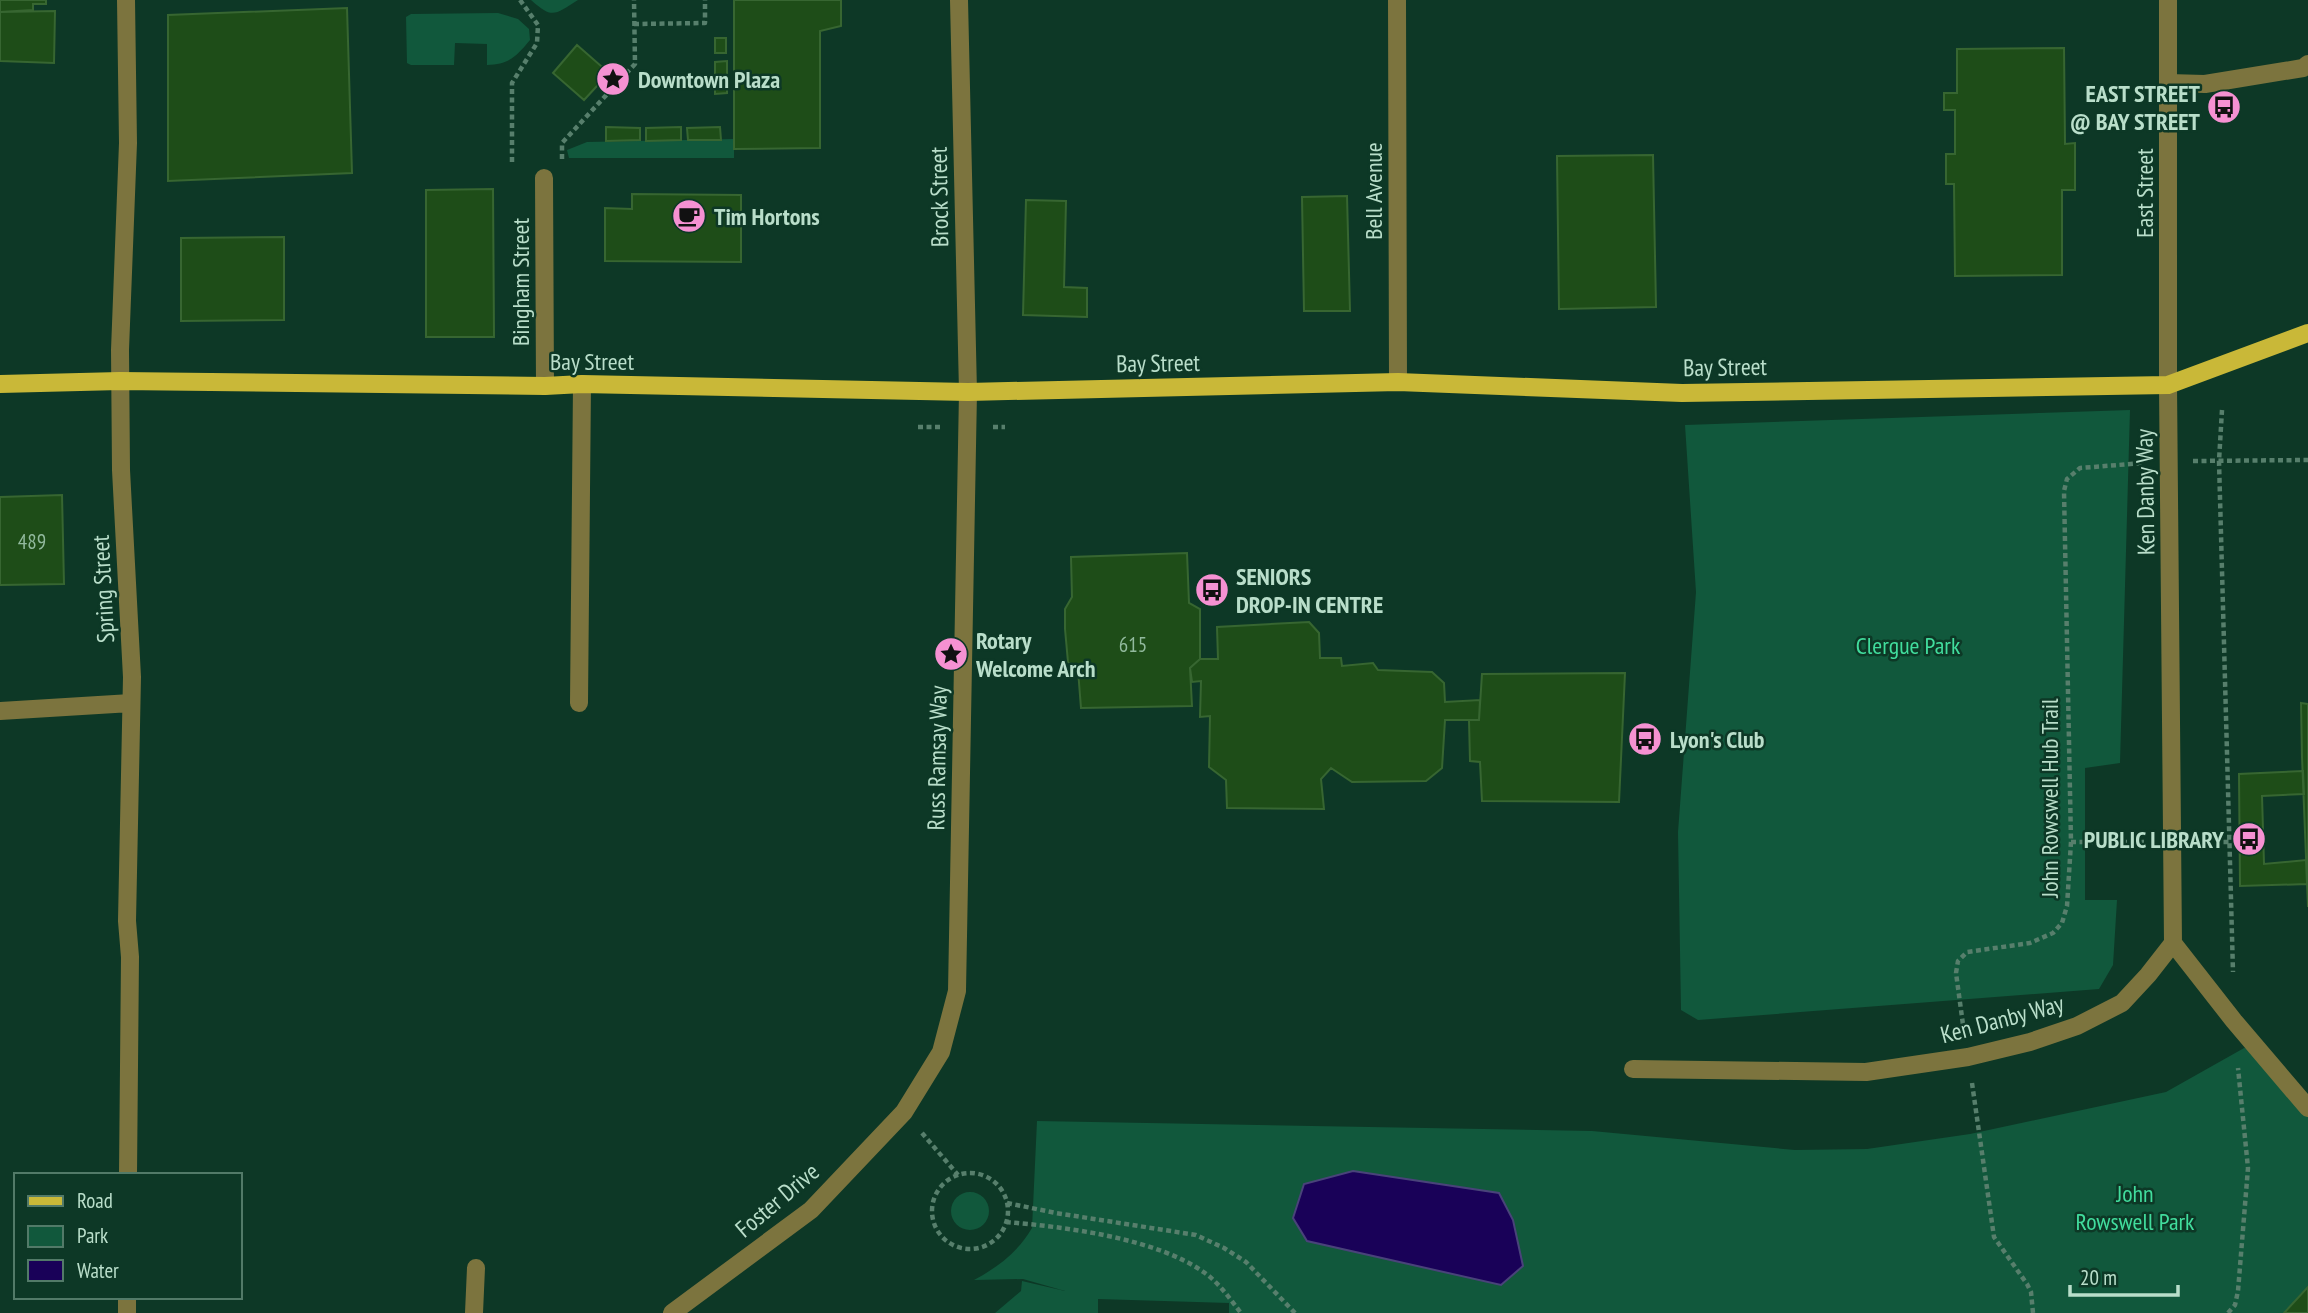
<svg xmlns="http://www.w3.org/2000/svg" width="2308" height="1313" viewBox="0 0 2308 1313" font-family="'PT Sans Narrow',sans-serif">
<rect width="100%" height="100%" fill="#0d3826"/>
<!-- green -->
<path fill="#11583c" d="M531 0H578C555 14 553 20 531 0Z
M498 13 518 19 529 29 530 40C516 57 509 64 487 65V44L455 43 454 65H411L407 63 406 17 411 14Z
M734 139V158H569L567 150 587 142Z
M2130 410 2120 763 2085 768V900H2117L2113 965 2099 989 1698 1020 1681 1010 1678 832 1696 592 1685 425Z
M2253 1043 2308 1108V1313H1229V1303L1098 1299V1313H995L1021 1291 1022 1281 1065 1291 1023 1279 974 1280C998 1267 1018 1252 1032 1228L1037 1121 1592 1131 1795 1150 1867 1149 1970 1134 2166 1092Z
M951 1211a19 19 0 1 1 38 0a19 19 0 1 1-38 0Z"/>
<!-- water -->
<path fill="#190158" stroke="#49437a" stroke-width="2" d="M1353 1171 1499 1193 1513 1220 1523 1266 1501 1285 1307 1241 1293 1218 1304 1184Z"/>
<!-- building -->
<path fill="#1e4d18" stroke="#376631" stroke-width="2" d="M0 0H46V4H33V10L0 12Z
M734 0H841V26L820 31V148L734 149Z
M347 8 352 173 168 181V15Z
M55 11 54 63 0 61V12Z
M715 38H726V53H715Z
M577 45 609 73 584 100 553 73Z
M2064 48 2065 144 2075 143V190H2062V275L1955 276 1954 184H1946V154H1955V110H1944V93H1957V49Z
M727 61V93L715 94V62Z
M606 127 640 128V140L606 141Z
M681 127V140L646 141V128Z
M720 127 721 140H688L687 128Z
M1653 155 1656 307 1559 309 1557 156Z
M493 189 494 337H426V190Z
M632 194 741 195V262L605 261V208L632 209Z
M1347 196 1350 311H1304L1302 197Z
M1026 200 1066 201 1064 287 1087 288V317L1023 315Z
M284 237V320L181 321V238Z
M62 495 64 584 0 585V497Z
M1187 553 1189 603 1200 609V659L1190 668 1192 706 1081 708 1078 670 1068 662 1065 629V609L1072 597 1071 557Z
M1309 622 1319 633 1320 658H1341L1342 666 1373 663 1378 670 1432 672 1444 683 1445 702 1480 700 1479 720H1445L1442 768 1426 781 1352 782 1331 768 1321 779 1324 809 1227 808 1226 780 1209 767 1210 716 1200 717 1201 681 1192 682 1190 668 1200 659H1218L1217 627Z
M1625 673 1619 802 1482 801 1480 762 1470 761 1469 720H1479L1482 674Z
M2301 703 2308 704V907L2302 757Z
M2303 771 2304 794 2262 796 2264 864 2306 860 2307 884 2240 886 2239 774Z
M2308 1287V1313H2284Z"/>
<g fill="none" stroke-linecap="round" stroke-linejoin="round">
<!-- path -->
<path stroke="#577f6c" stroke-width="4.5" stroke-dasharray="5 3.5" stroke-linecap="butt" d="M634 24 705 23V0
M562 159V143L635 64 634 0
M512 162V83L537 43 538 25 520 0
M2222 410 2219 461 2233 972
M918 427H942
M993 427H1005
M2193 461 2308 460
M2071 842H2147
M2198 842H2230
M1964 1032 1956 973 1958 961 1967 952 2030 943 2053 933 2062 923 2067 906 2071 842 2064 491 2067 479 2080 468 2143 463
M1972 1083 1994 1237 2027 1284 2031 1292 2033 1313
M922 1133 958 1175
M932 1211a38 38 0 1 1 76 0a38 38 0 1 1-76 0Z
M1007 1203 1056 1213 1196 1235 1224 1248 1246 1262 1295 1313
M1006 1222C1066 1227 1156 1238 1205 1273 1220 1284 1230 1299 1241 1313
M2228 1313 2235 1305 2238 1291 2248 1168 2238 1068"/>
<!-- minor -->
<path stroke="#7c743e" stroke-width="18" d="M126 0 128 143 120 350 121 470 132 677 127 921 130 957 128 1175
M1397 0 1398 382
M2168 83 2205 84 2303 68 2308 64
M544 178 545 386
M579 703 582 384
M0 711 131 703
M2173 943 2234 1021 2308 1108
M1633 1069 1866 1072 1968 1057 2030 1042 2077 1026 2122 1003 2148 975 2173 943 2168 385V0
M127 1313V1297
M474 1313 476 1268
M672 1313 811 1210 904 1112 941 1052 957 991 968 392 959 0"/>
<!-- major -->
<path stroke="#c9b838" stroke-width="18" d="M0 384 120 381 545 386 582 384 968 392 1398 382 1682 393 2168 385 2308 333"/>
</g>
<!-- icons -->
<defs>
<g id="sight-disc" transform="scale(1.75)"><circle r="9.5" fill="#f591d2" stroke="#0d3826"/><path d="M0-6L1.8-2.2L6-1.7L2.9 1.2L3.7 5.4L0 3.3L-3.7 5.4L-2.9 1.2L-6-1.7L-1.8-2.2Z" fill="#111"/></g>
<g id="bus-disc" transform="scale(1.75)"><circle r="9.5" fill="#f591d2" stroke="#0d3826"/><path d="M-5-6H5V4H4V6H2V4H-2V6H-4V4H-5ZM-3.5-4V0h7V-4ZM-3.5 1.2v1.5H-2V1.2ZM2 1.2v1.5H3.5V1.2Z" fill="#111"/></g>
<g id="cafe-disc" transform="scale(1.75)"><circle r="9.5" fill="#f591d2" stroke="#0d3826"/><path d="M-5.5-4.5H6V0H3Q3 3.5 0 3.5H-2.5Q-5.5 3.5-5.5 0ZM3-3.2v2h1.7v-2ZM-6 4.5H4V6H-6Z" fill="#111"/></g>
</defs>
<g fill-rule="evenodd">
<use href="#sight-disc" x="613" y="79"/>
<use href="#bus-disc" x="2224" y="107"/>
<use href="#cafe-disc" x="689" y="216"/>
<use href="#bus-disc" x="1212" y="590"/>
<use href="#sight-disc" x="951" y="654"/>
<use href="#bus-disc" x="1645" y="739"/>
<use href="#bus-disc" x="2249" y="839"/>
</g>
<g text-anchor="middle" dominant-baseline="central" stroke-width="5" stroke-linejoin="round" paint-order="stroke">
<!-- number labels -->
<g font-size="21" fill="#92ba9e">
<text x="32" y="541">489</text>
<text x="1133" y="644">615</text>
</g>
<!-- poi labels -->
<g font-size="24" font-weight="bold" fill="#b9deca" stroke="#0d3826" text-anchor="start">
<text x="638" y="79">Downtown Plaza</text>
<text x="2200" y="93" text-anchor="end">EAST STREET<tspan x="2200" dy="28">@ BAY STREET</tspan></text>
<text x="714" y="216">Tim Hortons</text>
<text x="1236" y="576">SENIORS<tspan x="1236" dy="28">DROP-IN CENTRE</tspan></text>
<text x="976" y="640">Rotary<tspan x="976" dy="28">Welcome Arch</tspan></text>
<text x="1670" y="739">Lyon's Club</text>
<text x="2224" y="839" text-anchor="end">PUBLIC LIBRARY</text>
</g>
<!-- street labels -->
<g font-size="24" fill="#b9deca" stroke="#0d3826">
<text transform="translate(1373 191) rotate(-90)">Bell Avenue</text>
<text transform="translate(2144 193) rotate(-90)">East Street</text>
<text transform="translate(939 197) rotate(-91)">Brock Street</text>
<text transform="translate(520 282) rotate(-90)">Bingham Street</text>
<text x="592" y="361">Bay Street</text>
<text transform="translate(1158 363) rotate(-1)">Bay Street</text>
<text transform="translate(1725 367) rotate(-1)">Bay Street</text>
<text transform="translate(2145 492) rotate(-91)">Ken Danby Way</text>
<text transform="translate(103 589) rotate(-93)">Spring Street</text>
<text transform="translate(937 758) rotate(-89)">Russ Ramsay Way</text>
<text transform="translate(2049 798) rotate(-90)">John Rowswell Hub Trail</text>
<text transform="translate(2002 1019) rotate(-15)">Ken Danby Way</text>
<text transform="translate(777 1200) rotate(-40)">Foster Drive</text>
</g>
<!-- park labels -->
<g font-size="24" fill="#41dd9d" stroke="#0d3826">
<text x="1908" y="645">Clergue Park</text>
<text x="2135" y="1193">John<tspan x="2135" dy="28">Rowswell Park</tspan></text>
</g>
</g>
<!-- legend -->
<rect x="14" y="1173" width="228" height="126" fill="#0d3826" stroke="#527a68" stroke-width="2"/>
<rect x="28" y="1196" width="35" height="10" fill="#c9b838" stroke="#527a68" stroke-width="2"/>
<text x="77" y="1208" font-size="21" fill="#b9deca">Road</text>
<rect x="28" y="1226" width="35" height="21" fill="#11583c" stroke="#527a68" stroke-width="2"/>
<text x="77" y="1243" font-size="21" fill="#b9deca">Park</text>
<rect x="28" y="1260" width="35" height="21" fill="#190158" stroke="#527a68" stroke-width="2"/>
<text x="77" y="1278" font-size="21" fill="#b9deca">Water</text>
<!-- scale -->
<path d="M2070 1285v10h108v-10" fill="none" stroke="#b9deca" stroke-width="3.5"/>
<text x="2080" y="1285" font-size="21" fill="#b9deca" stroke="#0d3826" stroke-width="5" paint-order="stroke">20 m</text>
</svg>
